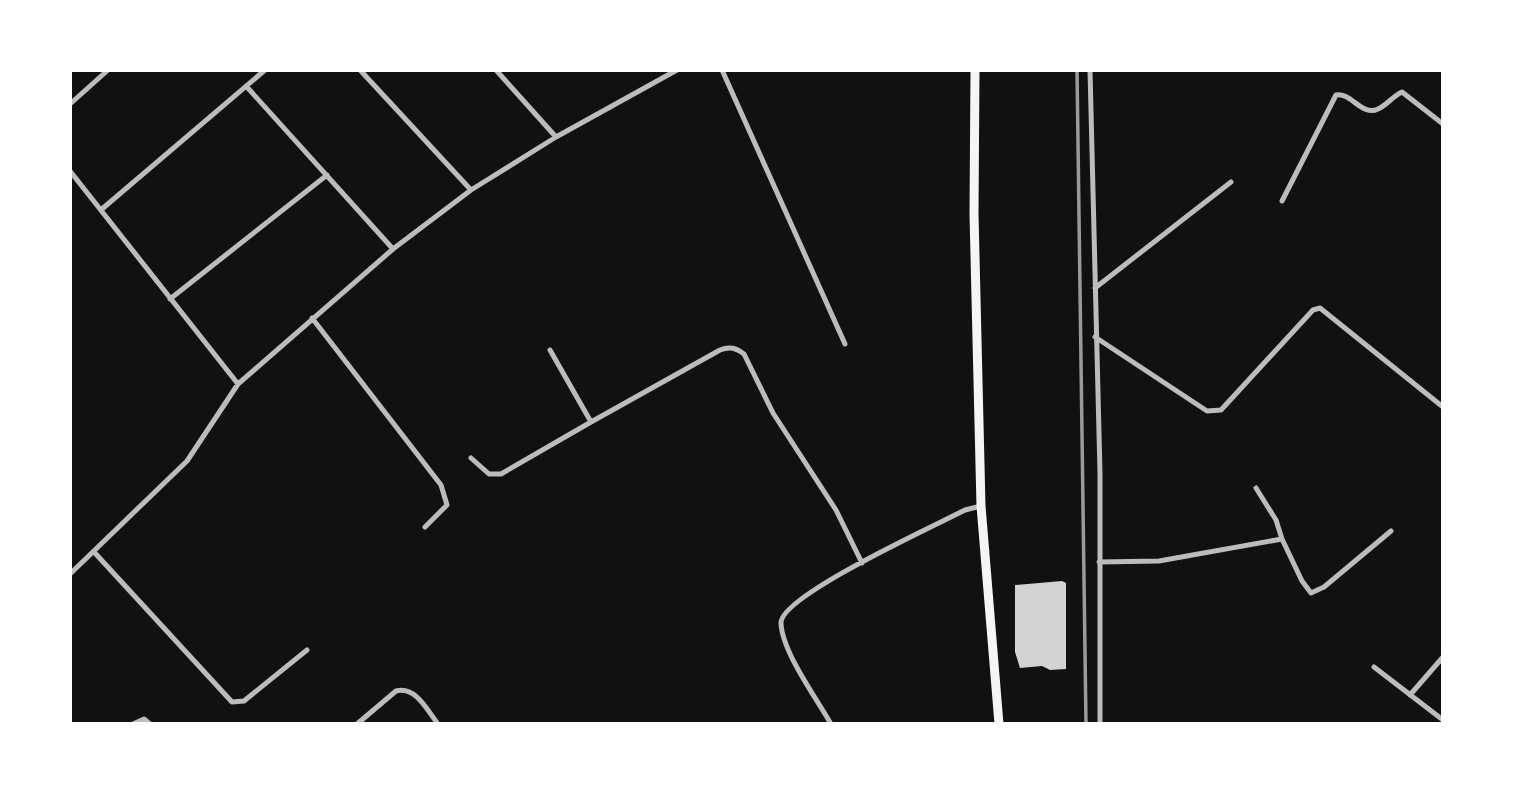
<svg xmlns="http://www.w3.org/2000/svg" width="1513" height="794" viewBox="0 0 1513 794" font-family="'PT Sans',sans-serif">
<rect width="100%" height="100%" fill="#111"/>
<!-- building -->
<path fill="#d3d3d3" d="M1062 581 1066 583V669L1050 670 1042 666 1020 668 1015 652V585Z"/>
<g fill="none" stroke-linecap="round" stroke-linejoin="round">
<!-- minor -->
<path stroke="#bcbcbc" stroke-width="5" d="M360 70 471 190
M496 70 556 137
M722 70 845 344
M1090 70 1100 473V724
M246 86 393 249
M70 104 108 70
M70 171 238 384
M1282 201 1336 95C1351 92 1362 117 1378 109 1387 105 1393 96 1402 92L1443 124
M102 209 265 70
M1095 288 1231 182
M170 299 327 175
M312 318 441 485 447 505 425 527
M1095 337 1207 411 1221 410 1313 310 1320 308 1443 407
M550 350 591 422 720 350C730 346 736 348 744 354L773 413 836 510 862 563
M471 458 489 474H501L591 422
M1256 488 1276 520 1282 539
M94 552 232 702 244 701 307 650
M1099 562 1159 561 1282 539 1302 581 1311 593 1324 587 1391 531
M70 574 187 461 238 384 393 249 471 190 556 137 677 70
M1374 667 1443 720
M1410 695 1443 657
M133 724 144 719 150 724
M357 724 396 691C416 686 427 710 438 724
M831 724C817 699 782 652 781 623 780 596 936 525 965 510L981 506"/>
<!-- primary -->
<path stroke="#f5f5f5" stroke-width="9" d="M975 70 974 214 981 506 999 724"/>
<!-- rail -->
<path stroke="#9a9a9a" stroke-width="3.5" d="M1077 70 1086 724"/>
</g>
<!-- border -->
<rect width="1513" height="794" fill="none" stroke="#ffffff" stroke-width="144"/>
</svg>
